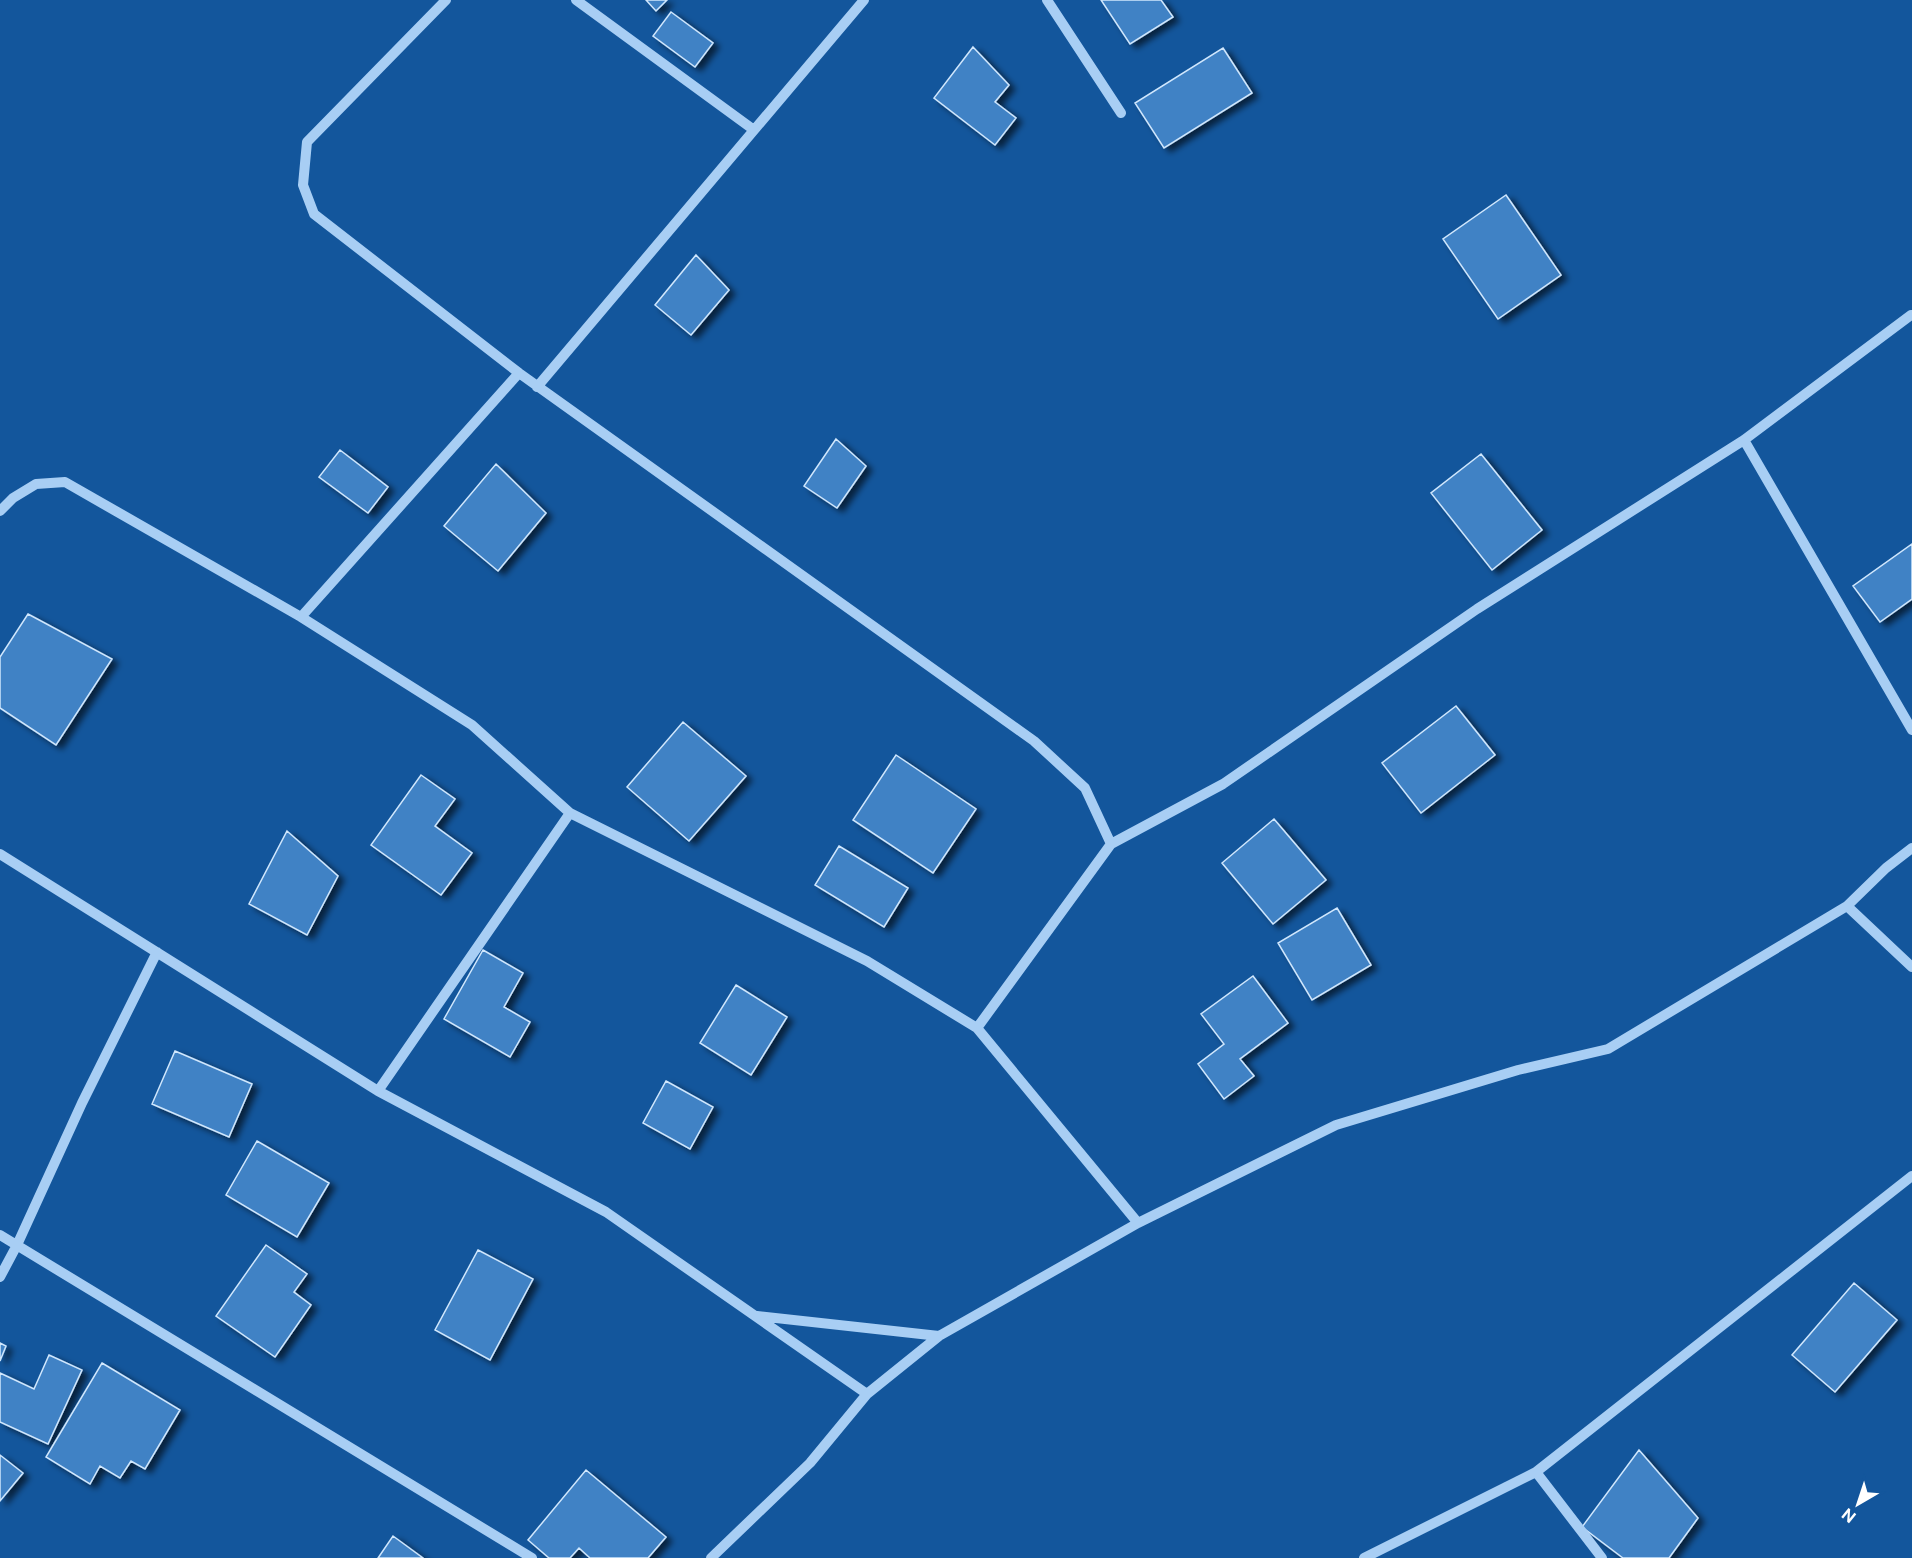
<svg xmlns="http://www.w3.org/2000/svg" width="1912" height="1558" viewBox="0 0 1912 1558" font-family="'Public Sans',sans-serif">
<defs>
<filter id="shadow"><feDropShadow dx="6" dy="4" stdDeviation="3" flood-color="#0009"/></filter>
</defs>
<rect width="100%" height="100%" fill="#13569c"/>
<!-- building -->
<path fill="#4082c5" stroke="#d0e7fd" stroke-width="1.5" filter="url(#shadow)" d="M646 0H667L656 11Z
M1101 0H1161L1173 17 1130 44Z
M671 12 713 43 695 67 653 36Z
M973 47 1009 85 995 102 1016 118 995 145 934 98Z
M1223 48 1252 93 1164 148 1135 103Z
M1506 195 1561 275 1498 319 1443 239Z
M696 255 729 290 691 335 655 305Z
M836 439 866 466 837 508 804 486Z
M340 450 388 487 368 513 319 477Z
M1481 454 1542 530 1492 570 1431 493Z
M496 464 546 513 498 571 444 526Z
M1912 544V599L1880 622 1853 586Z
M28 614 112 659 56 745 0 708V657Z
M1456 706 1495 755 1421 813 1382 763Z
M683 722 746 776 689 841 627 787Z
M896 755 976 809 933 873 853 820Z
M421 775 455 799 435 826 472 853 441 895 371 845Z
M1274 819 1326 880 1273 924 1222 863Z
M287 831 338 876 307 935 249 904Z
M839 846 908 888 884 927 815 885Z
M1337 908 1371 965 1312 1000 1278 943Z
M483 950 523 973 504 1007 530 1022 510 1057 444 1019Z
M1253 976 1288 1023 1240 1059 1254 1076 1224 1099 1198 1064 1224 1044 1201 1014Z
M736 985 787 1017 751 1075 700 1043Z
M175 1051 252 1084 229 1137 152 1104Z
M666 1081 713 1107 690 1149 643 1123Z
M257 1141 329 1183 297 1237 226 1195Z
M266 1245 307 1274 294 1292 311 1305 275 1357 216 1316Z
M478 1250 533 1279 490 1360 435 1330Z
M1854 1283 1897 1320 1835 1392 1792 1355Z
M0 1343 6 1346 0 1361Z
M49 1355 82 1370 48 1444 0 1422V1373L34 1389Z
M102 1363 180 1410 145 1469 131 1461 120 1478 100 1466 90 1484 46 1457Z
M1639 1450 1698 1518 1669 1558H1623L1582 1527Z
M0 1455 23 1473 0 1501Z
M586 1470 666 1537 648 1558H590L579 1548 570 1558H549L528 1540Z
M393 1536 423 1558H378Z"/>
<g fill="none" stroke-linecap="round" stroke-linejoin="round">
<!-- minor -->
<path stroke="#a8cef4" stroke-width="10" d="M446 0 307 142 303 185 314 214 519 373 1034 741 1085 788 1111 844
M576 0 754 130
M1047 0 1121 113
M537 387 864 0
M1744 440 1912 730
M0 511 13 498 36 484 65 482 301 617 472 725 570 813 867 961 977 1028 1138 1223
M301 617 519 373
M0 854 378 1091 606 1212 867 1394
M1847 906 1912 967
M977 1028 1111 844 1223 784 1477 609 1744 440 1911 315
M378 1091 570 813
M0 1235 532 1558
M0 1277 17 1245 82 1103 157 952
M757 1316 939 1336
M1536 1472 1602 1558
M711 1558 810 1463 867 1394 939 1336 1138 1223 1336 1125 1518 1070 1608 1049 1847 906 1886 868 1912 848
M1364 1558 1536 1472 1912 1176"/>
</g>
<!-- north arrow -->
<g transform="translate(1858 1504) rotate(219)" stroke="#13569c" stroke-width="4.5" paint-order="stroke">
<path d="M0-4.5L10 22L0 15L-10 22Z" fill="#ffffff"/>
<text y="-9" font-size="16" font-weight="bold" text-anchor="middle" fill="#ffffff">N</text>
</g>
</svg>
